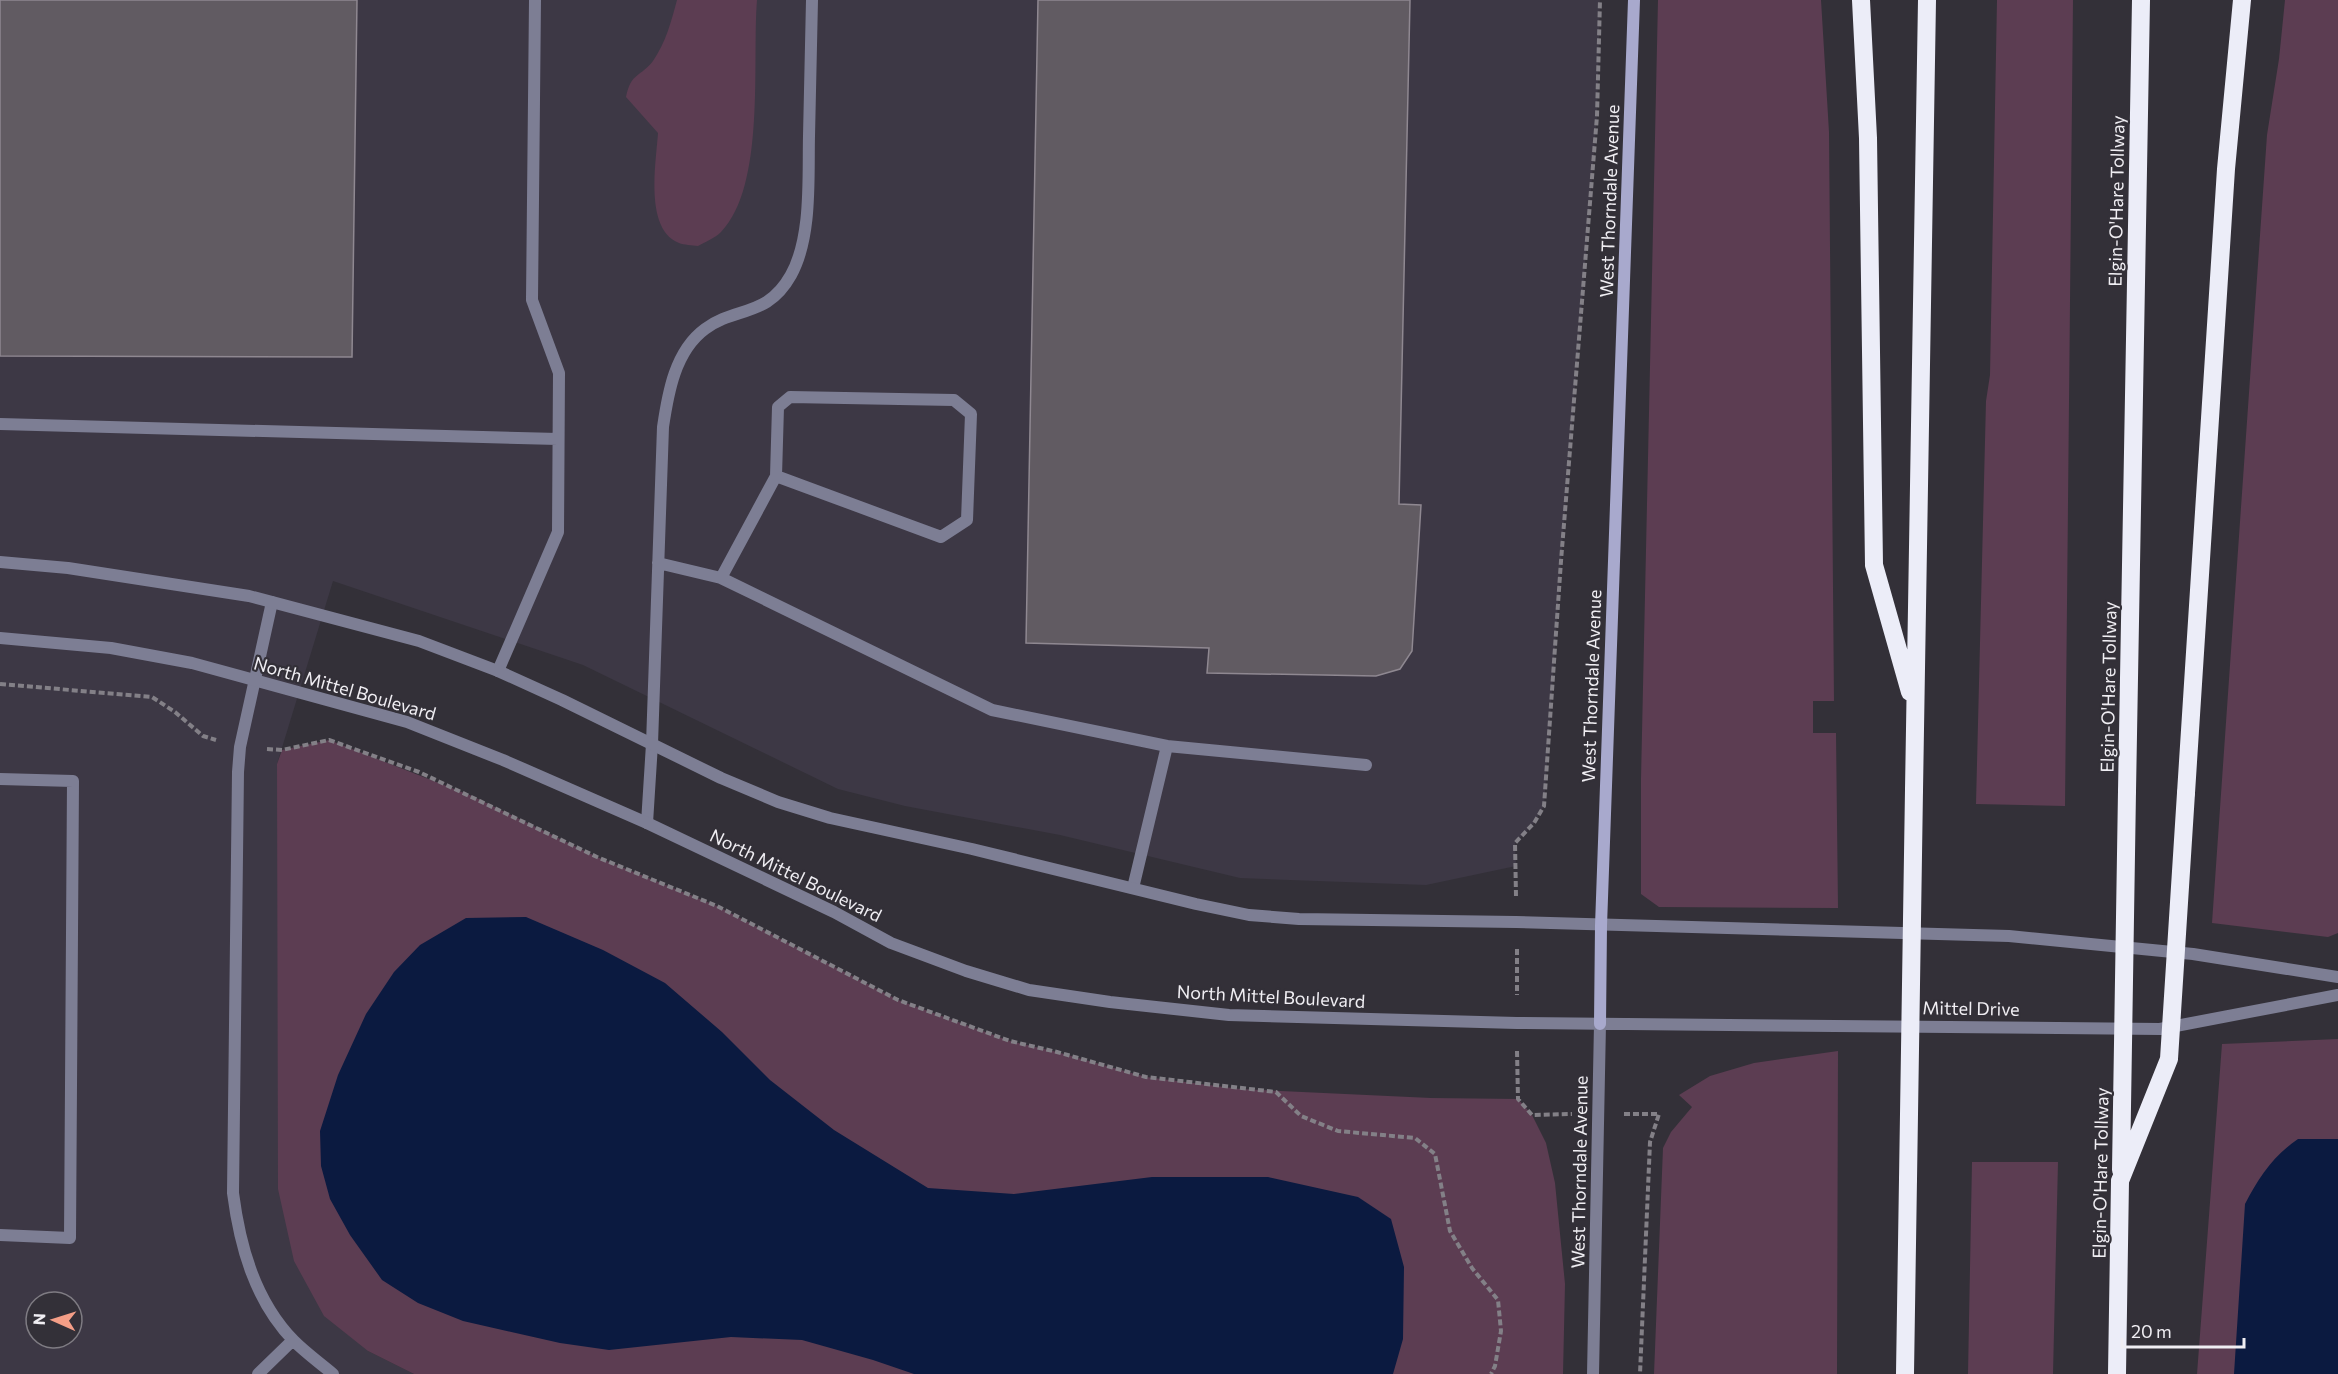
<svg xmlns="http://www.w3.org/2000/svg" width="2338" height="1374" viewBox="0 0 2338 1374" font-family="Commissioner,sans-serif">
<rect width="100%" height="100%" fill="#333038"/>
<!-- built -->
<path fill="#3d3845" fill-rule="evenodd" d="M0 0H1600L1597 116 1561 561 1544 806 1534 823 1515 843 1516 866 1426 885 1240 878 1060 835 905 806 838 789 583 665 333 581 277 764 368 1351 414 1374H0ZM36 1302H72V1338H36Z"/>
<!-- green -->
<path fill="#5c3d52" d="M677 0H757C752 61 766 186 721 232 715 238 705 242 698 246 692 245 684 245 679 243 644 229 656 163 658 133L626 97C631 72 641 77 653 61 666 42 671 22 677 0Z
M1658 0H1821L1829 132 1834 701H1813V733H1836L1838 908 1659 907 1641 894V779Z
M1997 0H2073L2065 806 1976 804 1986 401 1990 375Z
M2285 0H2338V933L2328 937 2212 923 2267 135 2279 59Z
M329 740 472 796 597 857 717 906 898 1000 1010 1041 1057 1052 1146 1077 1240 1089 1431 1098 1518 1099 1532 1115 1546 1143 1555 1183 1565 1284 1563 1374H414L368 1351 324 1316 294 1261 278 1189 277 764 282 750Z
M2338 1039V1374H2197L2222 1044Z
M1838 1051 1837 1374H1654L1663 1148 1671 1132 1692 1107 1679 1095 1710 1076 1754 1063Z
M1972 1162H2058L2053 1374H1968Z"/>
<!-- water -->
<path fill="#0b1a40" d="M526 917 603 950 665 983 722 1032 770 1080 834 1130 928 1188 1014 1194 1152 1177H1268L1358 1197 1391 1219 1404 1267 1403 1339 1393 1374H914L873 1360 802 1340 731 1337 609 1350 560 1343 463 1321 418 1303 382 1280 350 1235 330 1199 321 1166 320 1131 338 1075 366 1014 394 972 420 945 466 918Z
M2298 1139H2338V1374H2234L2245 1204C2259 1177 2273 1156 2298 1139Z"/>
<!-- building -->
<path fill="#615b62" stroke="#8f8891" stroke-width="1.5" d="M0 0H357L352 357 0 356Z
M1038 0H1410L1399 504 1421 505 1412 651 1400 669 1376 676 1207 673 1209 648 1026 643Z"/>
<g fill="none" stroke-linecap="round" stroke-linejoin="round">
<!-- path -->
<path stroke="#838087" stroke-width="4" stroke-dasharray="6 3" stroke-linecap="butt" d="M0 684 152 697 175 712 203 736 216 740
M267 749 282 750 329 740 419 772 597 857 717 906 898 1000 1010 1041 1057 1052 1146 1077 1276 1092 1301 1116 1338 1131 1415 1138 1435 1154 1450 1231 1472 1268 1498 1300 1501 1331 1495 1366 1491 1374
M1516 896 1515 843 1534 823 1544 806 1561 561 1597 116 1600 0
M1517 949V995
M1517 1051 1518 1099 1532 1115 1572 1114
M1624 1114H1659L1650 1142 1640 1374"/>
<!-- service -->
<path stroke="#7d7e94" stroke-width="12" d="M0 424 558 439
M658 563 721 578 992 710 1167 746 1133 888
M721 578 776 476 778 407 790 397 954 400 971 414 967 520 941 537 776 476
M272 602 240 747 238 772 233 1193C240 1247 255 1301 294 1341 306 1353 320 1363 333 1374
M498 671 558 532 559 373 532 300 535 0
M1167 746 1366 765
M0 779 73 781 70 1238 0 1235
M647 823 652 744 663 427C668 393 675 351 705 329 736 306 767 318 791 275 812 237 808 179 809 136 810 91 811 45 812 0
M258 1374 293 1340"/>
<!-- minor -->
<path stroke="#7d7e94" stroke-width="12" d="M0 562 68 568 249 596 419 641 498 671 562 700 721 778 778 802 830 818 972 849 1196 904 1249 915 1299 919 1516 922 2009 936 2193 954 2338 977
M0 638 111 648 192 663 407 722 503 760 647 823 834 912 891 943 966 971 1029 990 1110 1002 1229 1015 1517 1023 2160 1029 2338 995
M1593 1374 1600 1024"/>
<!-- secondary -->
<path stroke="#a8a9cd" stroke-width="12" d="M1600 1024 1601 926 1634 0"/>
<!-- motorway -->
<path stroke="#ecedf8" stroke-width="18" d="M1861 0 1868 138 1874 565 1910 692
M1914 790 1927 0
M2127 791 2141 0
M2186 793 2226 169 2242 0
M1905 1374 1908 1179
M2117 1374 2120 1181"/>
<!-- motorway-bridge -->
<path stroke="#ecedf8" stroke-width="18" d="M2121 1170 2127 791
M1908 1179 1914 790
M2120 1181 2169 1059 2186 793"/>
</g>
<g text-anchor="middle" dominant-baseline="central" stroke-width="4.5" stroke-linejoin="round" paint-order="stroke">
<!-- street labels -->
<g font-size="18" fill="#f0eef3" stroke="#333038">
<text transform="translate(1609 201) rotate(-88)">West Thorndale Avenue</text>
<text transform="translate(2116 201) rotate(-89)">Elgin-O'Hare Tollway</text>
<text transform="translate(1591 686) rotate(-88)">West Thorndale Avenue</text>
<text transform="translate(2108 687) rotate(-89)">Elgin-O'Hare Tollway</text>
<text transform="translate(345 688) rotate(16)">North Mittel Boulevard</text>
<text transform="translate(796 875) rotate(26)">North Mittel Boulevard</text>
<text transform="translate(1271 996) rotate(3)">North Mittel Boulevard</text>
<text transform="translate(1971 1008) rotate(1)">Mittel Drive</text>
<text transform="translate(1579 1172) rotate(-89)">West Thorndale Avenue</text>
<text transform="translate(2100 1173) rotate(-89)">Elgin-O'Hare Tollway</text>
</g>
</g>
<!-- north arrow -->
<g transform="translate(54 1320) rotate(273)"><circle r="28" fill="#333038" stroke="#7f7c83" stroke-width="1.5"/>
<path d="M0-4.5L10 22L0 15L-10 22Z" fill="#f49e87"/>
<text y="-9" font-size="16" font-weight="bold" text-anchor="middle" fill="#f0eef3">N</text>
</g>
<!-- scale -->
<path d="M2122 1338v9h122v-9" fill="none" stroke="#f0eef3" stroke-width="3"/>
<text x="2131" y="1338" font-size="18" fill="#f0eef3" stroke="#333038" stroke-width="4.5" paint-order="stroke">20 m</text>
</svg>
